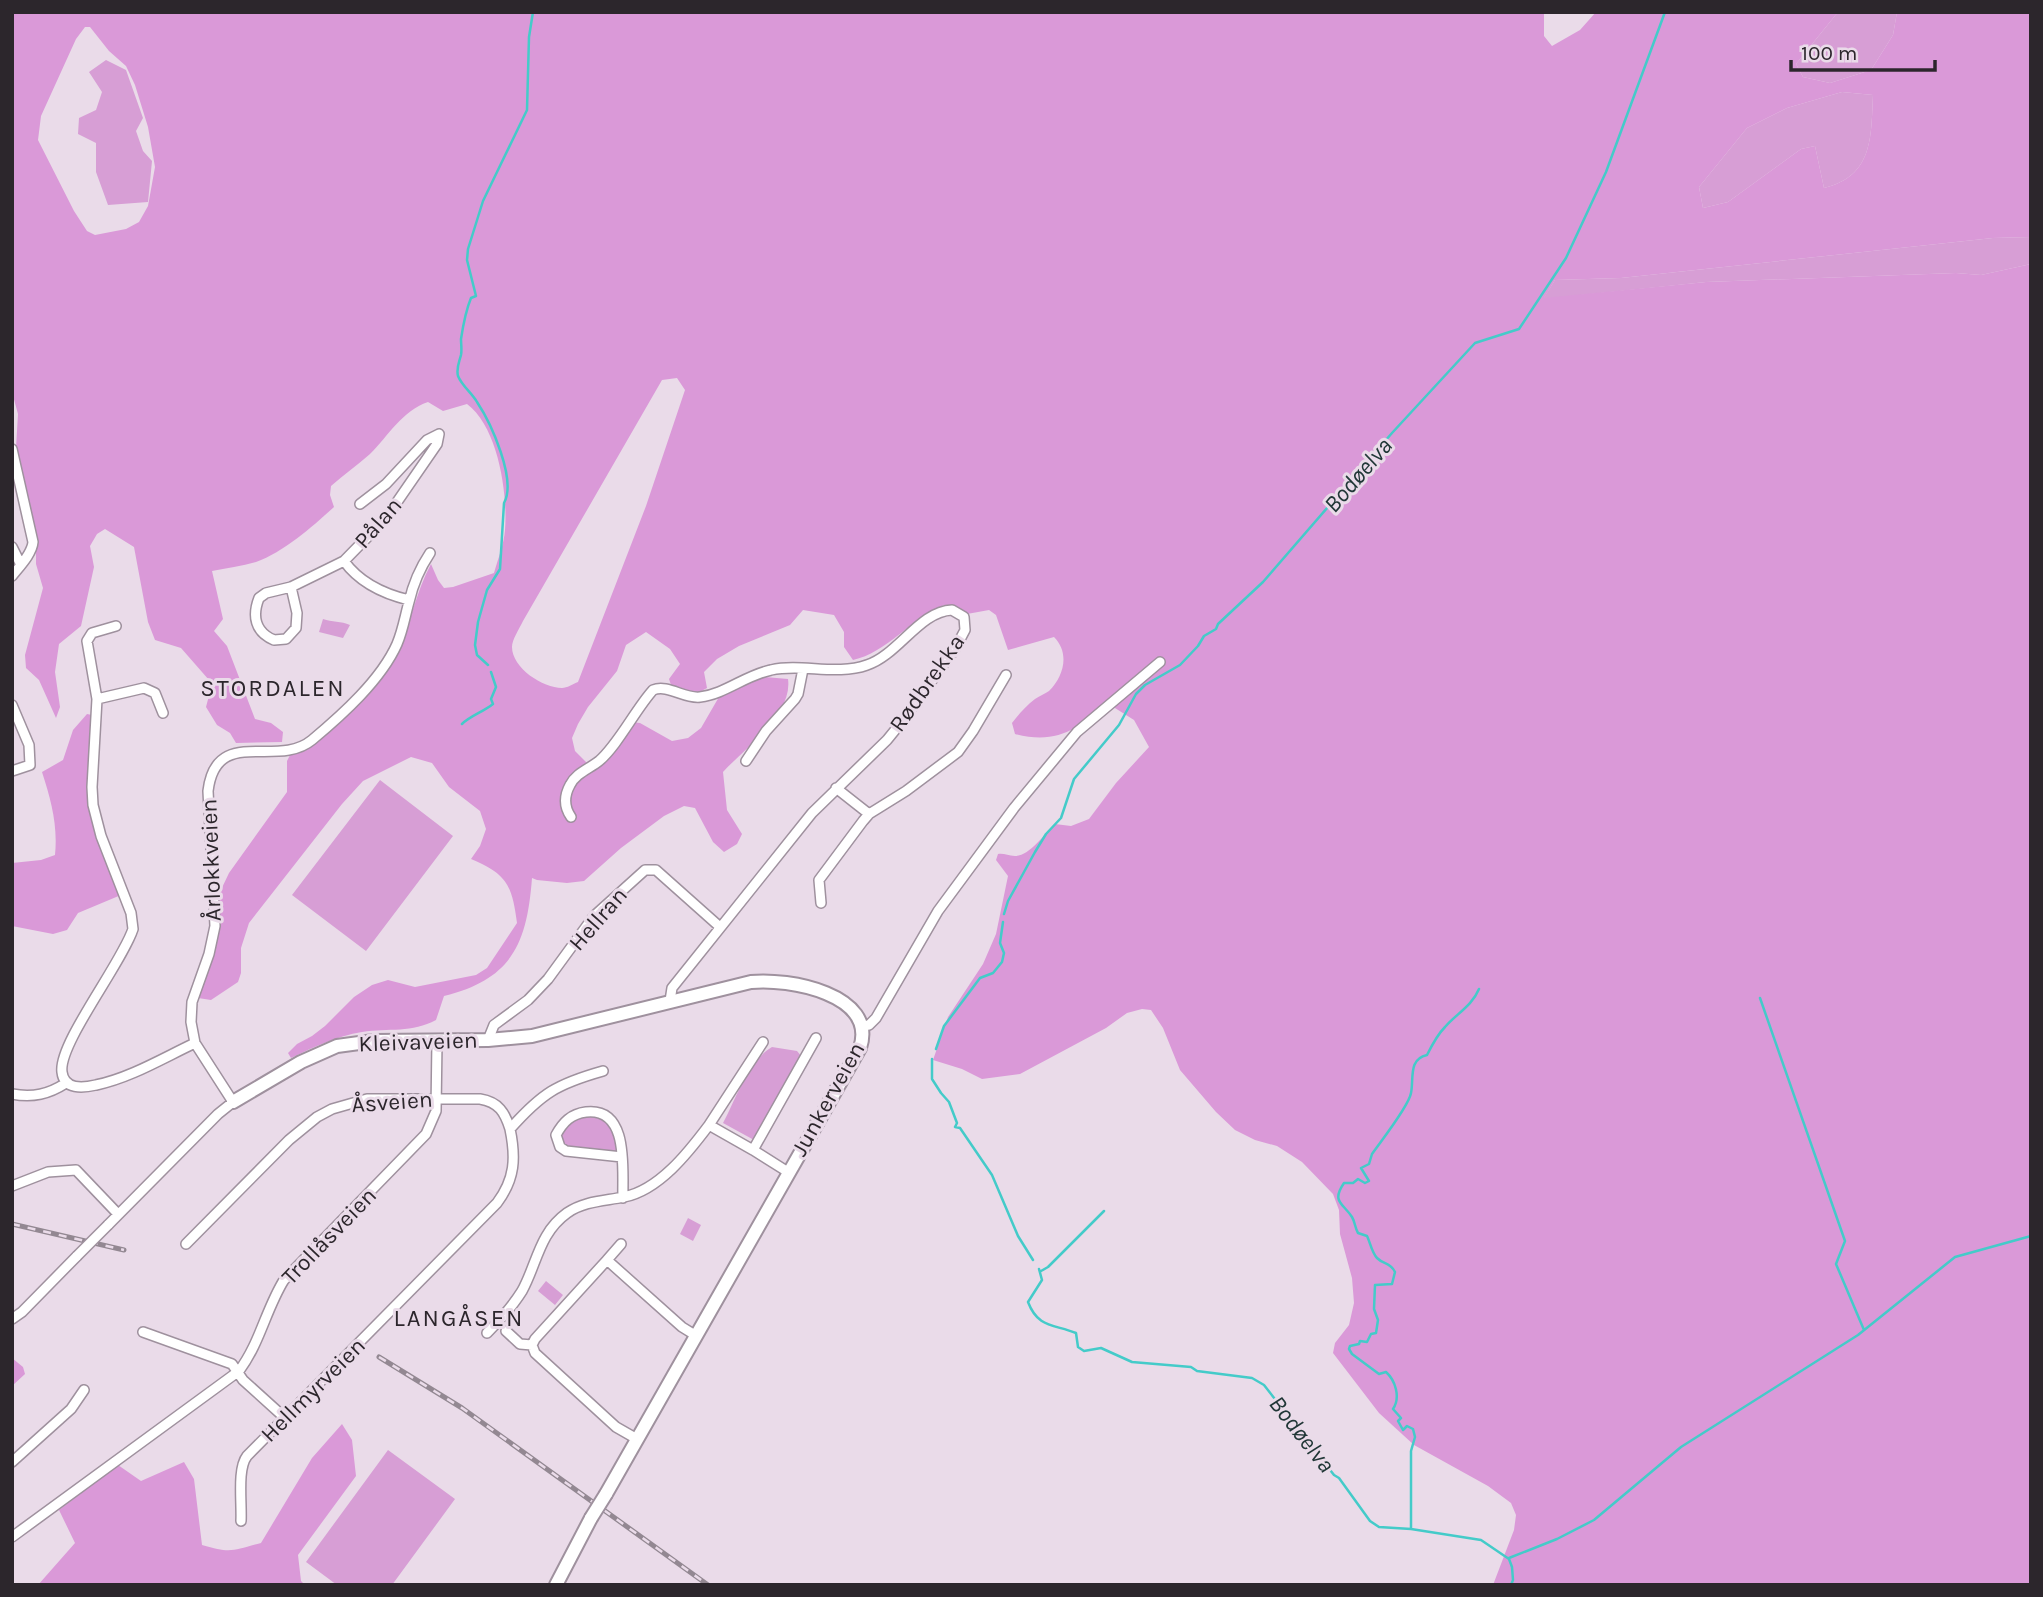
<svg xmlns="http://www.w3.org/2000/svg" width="2043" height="1597" viewBox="0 0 2043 1597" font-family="Karla,sans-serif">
<rect width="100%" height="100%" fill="#eadbe9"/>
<!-- green -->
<path fill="#d79ed5" d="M1838 12H1897L1893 35 1871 70 1830 83 1803 77 1796 64Z
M106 60 126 70 143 118 136 131 143 151 152 161 148 202 108 205 96 172V143L78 134 79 118 96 110 102 92 89 72Z
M1842 92 1873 95C1871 138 1873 176 1824 188L1815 146 1801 149 1728 202 1703 208 1699 187 1747 128 1787 108Z
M2031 237V264L1981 275 1956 273 1706 282 1543 299 1555 280 1621 278 1993 238Z
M323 619C332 622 341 621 350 625L343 638 319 632Z
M380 780 453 836 366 951 292 895Z
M772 1047 797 1051 802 1057 754 1140 723 1123C736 1099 748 1061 772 1047Z
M585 1116C610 1119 614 1127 618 1151L615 1153 564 1147 560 1134 571 1120Z
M688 1218 701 1225 693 1241 680 1234Z
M546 1281 563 1295 555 1305 538 1291Z
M388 1450 455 1499 392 1585H337L306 1562Z"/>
<!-- forest -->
<path fill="#da99d8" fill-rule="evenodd" d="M12 12H1544V36L1552 46 1580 30 1596 12H1838L1796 64 1803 77 1830 83 1871 70 1893 35 1897 12H2031V237L1993 238 1621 278 1555 280 1544 298 1706 282 1956 273 1981 275 2031 264V1585H1493L1514 1530 1516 1515 1511 1503 1488 1486 1414 1445 1379 1413 1333 1353 1335 1343 1349 1325 1354 1303 1352 1278 1340 1234 1339 1210 1333 1194 1302 1162 1277 1146 1255 1140 1235 1130 1216 1112 1180 1070 1163 1028 1151 1010 1142 1009 1127 1013 1106 1028 1020 1074 982 1079 962 1069 933 1060 948 1017 983 964 996 934 1008 876 996 860 998 854C1004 853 1008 856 1015 856 1030 856 1044 834 1055 824L1071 826 1089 819 1116 783 1149 747 1134 720 1107 703C1078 729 1057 745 1015 734L1012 723C1019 714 1026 706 1035 699 1039 696 1045 694 1049 691 1064 676 1070 653 1054 637L1008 650 996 615 989 610 967 614 944 605C912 618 886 653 853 660L844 647V632L834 615 803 610 790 625 739 646 717 659 704 672 707 688 694 695 671 685 669 679 680 664 670 649 646 632 626 645 617 671 588 707 578 724 572 738 575 751 587 763 597 760 631 722 640 723 672 741 688 738 701 728 723 690 752 676 788 679C793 714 745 748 723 772L727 810 742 834 737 844 724 852 713 842 695 808 684 806 664 816 621 848 584 881 567 883 537 880 532 878C527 944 512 979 444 996L436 1020C412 1033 389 1028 362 1032 337 1036 314 1047 291 1058L288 1053 297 1044 312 1036 325 1026 354 997 372 985 388 980 415 987 476 975 487 968 517 923C512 885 507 874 471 859L480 846 486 829 480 811 449 787 432 763 411 757 363 781 342 804 249 923 241 948V973L238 982 211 1000 198 998 217 942 219 894 229 873 287 792V761L290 755 304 750 315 743C344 718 383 685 398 650 411 622 416 592 431 564L438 580 444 588 453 587 494 573C498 559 504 544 505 530 508 493 498 427 467 404L443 411 428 402C402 411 389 435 370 454 358 465 343 475 331 486L330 495 334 507C312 527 284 552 256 562 242 566 226 568 212 571L223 619 214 631 227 646 255 719 271 723 283 732 282 742 236 743 230 733 217 725 206 707 211 688 209 680 181 648 155 640 148 622 134 547 105 529 97 534 90 546 94 567 81 626 59 644 55 672 60 707 56 718 39 680 26 668 25 655 43 588 36 564V531L16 448 18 414 12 392ZM85 27H90L109 51 126 66 135 85 148 127 155 167 148 206 139 222 126 229 95 235 87 231 74 211 38 140 41 116 76 39ZM1842 92 1873 95C1871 138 1873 176 1824 188L1815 146 1801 149 1728 202 1703 208 1699 187 1747 128 1787 108ZM677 378 685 390 646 506 578 682C573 684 567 688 562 688 543 688 512 668 512 647 512 640 519 629 523 621L662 380Z
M87 714 92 715 89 787 121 895 78 913 67 930 53 934 12 926V863L41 860 55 855C58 825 51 800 42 772L63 760 73 730Z
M12 1358 23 1367 25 1374 12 1386Z
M342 1424 352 1440 356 1476 298 1555 301 1581 305 1585H38L75 1543 59 1510 118 1465 141 1481 184 1462 194 1479 202 1545C232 1554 233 1550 261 1543L312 1458Z"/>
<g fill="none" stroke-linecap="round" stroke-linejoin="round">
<!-- stream -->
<path stroke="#44cbc9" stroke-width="2.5" d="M488 665 477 655 475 645 478 622 487 590 500 569 504 503C517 480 491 423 477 402 472 393 462 386 458 376 456 368 459 363 461 355 462 350 461 344 461 339 463 326 466 310 471 298L476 296 467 260 468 249 483 201 527 110 529 37 533 12
M462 724C470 716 483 712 493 704L491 699 496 687 491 672
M1004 914 1008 901 1035 852 1046 834 1061 818 1074 779 1119 725 1136 694 1145 685 1180 665 1198 646 1204 636 1216 629 1218 624 1263 582 1392 433 1475 343 1519 329 1566 258 1606 172 1665 12
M1760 998 1845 1241 1836 1264 1864 1330
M936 1049 944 1026 980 978 993 973 1002 962 1004 953 1000 943 1003 922
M932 1059V1079L941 1093 949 1102 957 1123 955 1127 960 1128 992 1175 1018 1236 1033 1260
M1039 1269 1042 1280 1028 1302C1038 1328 1053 1324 1076 1333L1078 1347 1084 1351 1101 1348 1132 1362 1191 1367 1197 1371 1252 1378 1264 1385 1334 1475 1339 1478 1370 1521 1379 1527 1411 1529 1481 1540 1509 1559 1512 1567 1513 1580 1511 1585
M1041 1271 1048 1267 1104 1211
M1411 1529V1451L1415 1437 1413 1429 1407 1426 1403 1430 1398 1421 1401 1418 1393 1409C1401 1397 1395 1380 1386 1372L1379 1374 1352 1354 1349 1349 1350 1346 1359 1344 1360 1341 1367 1342 1371 1334 1376 1333 1378 1320 1374 1309 1375 1285 1392 1284 1395 1272C1390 1262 1384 1265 1377 1258 1372 1253 1370 1242 1367 1236L1358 1233C1355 1228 1355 1222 1352 1217 1343 1203 1331 1202 1344 1183H1353L1358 1179 1365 1183 1369 1181 1361 1168 1369 1164 1372 1154C1381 1141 1409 1106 1411 1093 1414 1079 1408 1059 1427 1055 1432 1045 1437 1035 1445 1027 1456 1014 1472 1006 1479 989
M1509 1558 1557 1539 1594 1520 1681 1447 1858 1335 1955 1257 2031 1236"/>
<!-- street casing -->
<g stroke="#9f919e" stroke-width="12">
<path id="street" d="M12 449 33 542C32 554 19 567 12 576
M360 504 386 484 427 440 439 434
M12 547 20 563
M344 561C359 582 384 594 409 600
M291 587 297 613 296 628 286 639 274 640C255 632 252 616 259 598L266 593 291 587 344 561 386 518 437 444 439 434
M116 626 92 633 87 641 97 699 92 787 93 805 101 836 131 913 133 929C122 963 58 1044 62 1072 64 1090 83 1088 96 1085 130 1078 163 1058 195 1043
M97 699 144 688 155 693 163 713
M12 705 29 745 30 765 12 771
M746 761 766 731 795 699 798 694 803 669
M836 788 869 814
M571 817C564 807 564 796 570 785 576 773 589 769 599 761 618 745 635 710 653 690 668 684 684 699 700 697 725 694 746 675 771 670 802 663 836 676 867 665 898 655 920 611 952 610L964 617 965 630 955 649 900 724 887 740 812 813 672 988 670 1001
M821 903 819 880 863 821 869 814 906 791 958 752 973 731 1006 675
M863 1026 869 1025 876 1018 938 911 1014 808 1077 732 1160 662
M488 1040 494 1025 528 1000 548 979 594 916 645 870H656L720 927
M763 1042 709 1125 753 1150 816 1038
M12 1094C33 1098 49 1094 66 1083
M753 1150 788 1172
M622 1157 566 1151 560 1147 556 1135C563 1122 571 1114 586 1112 630 1107 622 1171 623 1198
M12 1186 48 1172 76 1170 118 1214
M108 1225 218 1114 233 1102 195 1043 191 1022 192 1002 209 954 215 926 208 791C216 725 277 769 312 740 342 715 381 680 397 644 403 630 405 616 409 602 413 584 420 568 430 553
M186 1244 289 1140 317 1117 332 1109 367 1099H480C499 1102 505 1113 510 1129
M607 1260 621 1244
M12 1319 22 1312 77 1256
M506 1331 520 1344 532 1345
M143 1332 232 1364 243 1380 285 1418
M487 1333C500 1320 512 1307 522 1291 537 1264 539 1233 567 1213 584 1201 605 1201 624 1197 659 1190 688 1153 709 1125
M532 1345 535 1339 607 1260 682 1327 695 1335
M532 1345 535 1353 616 1427 637 1439
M12 1462 71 1409 84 1390
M241 1521C242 1502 237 1469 247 1456L497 1203C515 1179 516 1158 510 1129 542 1093 557 1084 603 1071
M12 1537 239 1371C260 1343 266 1309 284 1280L426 1134 436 1111 437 1041"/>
</g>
<!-- secondary casing -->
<g stroke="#9f919e" stroke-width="16">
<path id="secondary" d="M233 1102 301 1062 337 1046 374 1041 488 1040 532 1036 751 982C788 978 878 994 860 1048L606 1494
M556 1585 591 1518"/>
</g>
<!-- street -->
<use href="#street" stroke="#fff" stroke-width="9"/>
<!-- secondary -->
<use href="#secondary" stroke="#fff" stroke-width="12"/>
<!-- rail casing -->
<g stroke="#938892" stroke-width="5">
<path id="rail" d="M12 1224 124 1250
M379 1357 462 1408 708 1585"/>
</g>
<!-- rail -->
<use href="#rail" stroke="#eadbe9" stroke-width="2.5" stroke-dasharray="8" stroke-linecap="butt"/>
<!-- street-bridge casing -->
<g stroke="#9f919e" stroke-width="12" stroke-linecap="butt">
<path id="street-bridge" d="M77 1256 108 1225"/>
</g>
<!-- secondary-bridge casing -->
<g stroke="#9f919e" stroke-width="16" stroke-linecap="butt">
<path id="secondary-bridge" d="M591 1518 606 1494"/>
</g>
<!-- street-bridge -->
<use href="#street-bridge" stroke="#fff" stroke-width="9"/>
<!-- secondary-bridge -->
<use href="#secondary-bridge" stroke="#fff" stroke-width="12"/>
</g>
<g text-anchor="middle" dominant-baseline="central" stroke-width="6" stroke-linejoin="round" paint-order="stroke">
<!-- street labels -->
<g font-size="23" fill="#2c262c" stroke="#eadbe9">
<text transform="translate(378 523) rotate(-49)">Pålan</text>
<text transform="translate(927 683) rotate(-55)">Rødbrekka</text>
<text transform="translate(211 860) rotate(-92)">Årlokkveien</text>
<text transform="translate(598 919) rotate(-49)">Hellran</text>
<text transform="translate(418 1042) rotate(-2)">Kleivaveien</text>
<text transform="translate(828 1099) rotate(-61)">Junkerveien</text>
<text transform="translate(392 1102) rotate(-4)">Åsveien</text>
<text transform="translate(329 1236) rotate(-46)">Trollåsveien</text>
<text transform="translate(313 1390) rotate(-45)">Hellmyrveien</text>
</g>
<!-- water labels -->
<g font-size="24" font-style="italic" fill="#213737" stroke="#eadbe9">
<text transform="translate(1358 475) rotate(-49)">Bodøelva</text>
<text transform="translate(1302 1434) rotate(52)">Bodøelva</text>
</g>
<!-- neighbourhood labels -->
<g font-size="24" letter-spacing="2" fill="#2c262c" stroke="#eadbe9">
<text x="273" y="688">STORDALEN</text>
<text x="459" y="1318">LANGÅSEN</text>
</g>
</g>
<!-- border -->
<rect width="2043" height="1597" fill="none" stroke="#2c262c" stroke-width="28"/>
<!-- scale -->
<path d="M1791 60v10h144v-10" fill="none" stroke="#2c262c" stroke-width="3.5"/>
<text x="1801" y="60" font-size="21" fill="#2c262c" stroke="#eadbe9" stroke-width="5" paint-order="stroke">100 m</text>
</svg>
